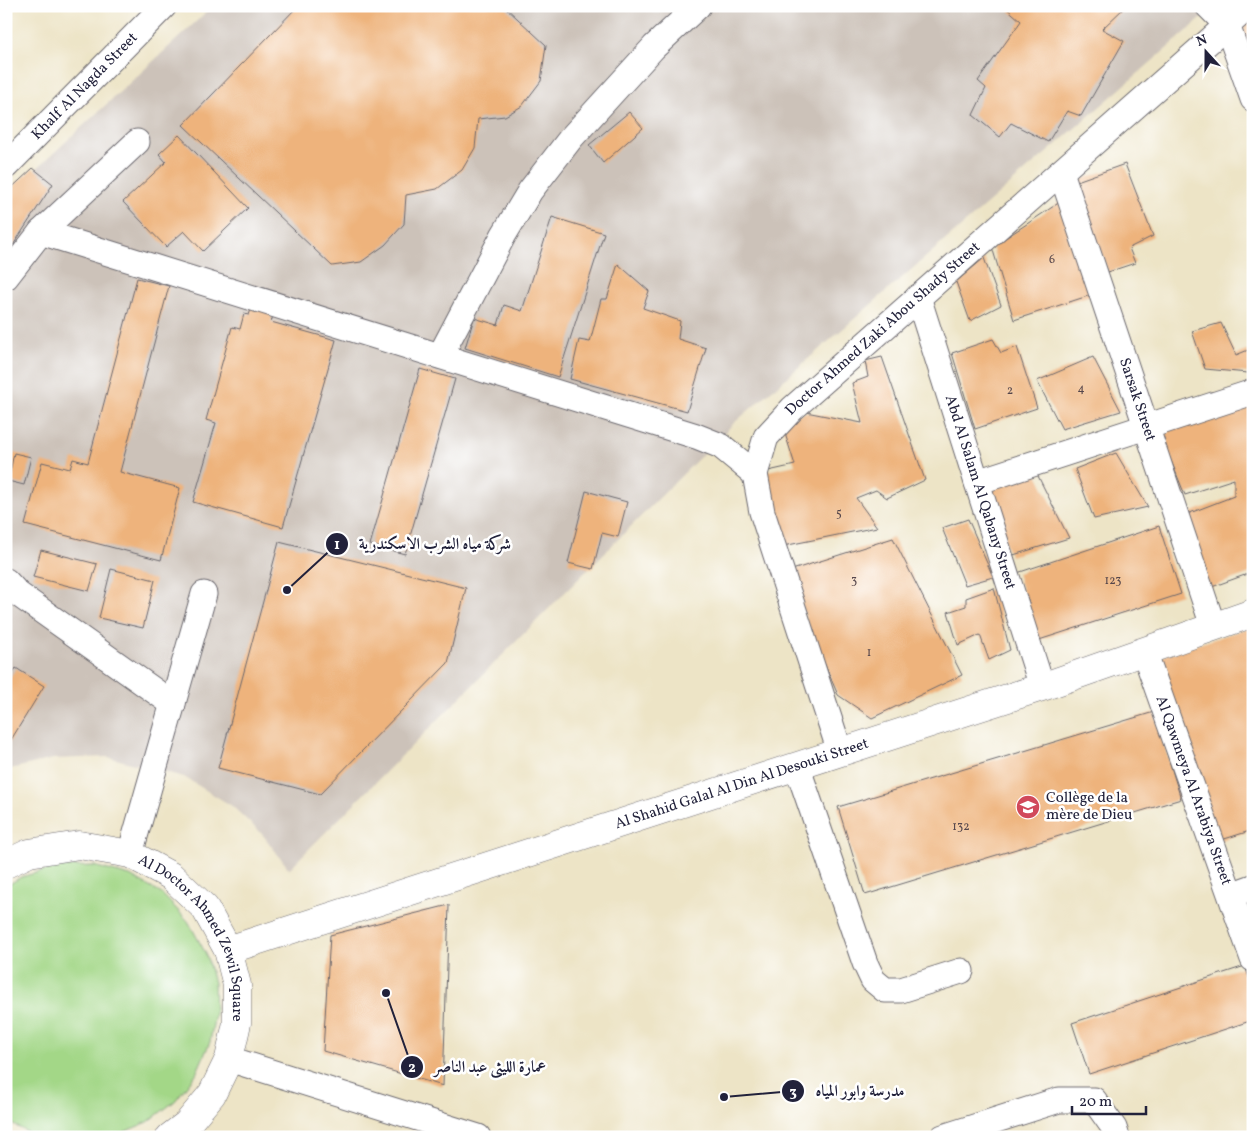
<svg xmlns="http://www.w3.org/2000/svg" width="1259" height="1143" viewBox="0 0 1259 1143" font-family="Vollkorn,Amiri,serif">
<rect width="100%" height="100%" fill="#fff"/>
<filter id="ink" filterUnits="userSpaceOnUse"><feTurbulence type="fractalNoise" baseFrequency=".02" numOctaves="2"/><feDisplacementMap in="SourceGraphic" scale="10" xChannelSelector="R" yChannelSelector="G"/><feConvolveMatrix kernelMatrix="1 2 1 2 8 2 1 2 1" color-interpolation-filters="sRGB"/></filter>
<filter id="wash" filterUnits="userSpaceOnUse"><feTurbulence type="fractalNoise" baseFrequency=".0096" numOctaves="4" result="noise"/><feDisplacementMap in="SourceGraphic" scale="20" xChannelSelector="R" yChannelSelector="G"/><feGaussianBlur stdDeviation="1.12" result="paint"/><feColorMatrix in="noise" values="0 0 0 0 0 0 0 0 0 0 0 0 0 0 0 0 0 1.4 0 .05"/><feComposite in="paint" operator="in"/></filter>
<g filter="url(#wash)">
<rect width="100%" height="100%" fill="#ede4c6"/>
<!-- industrial -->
<path fill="#ccc2b9" d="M213 6H1216L734 423 289 869 263 835 232 806 184 777 108 757 53 759 6 770V197Z"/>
<!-- green -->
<path fill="#a3d787" stroke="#627c61" d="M94 866 130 876 162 894 188 921 206 954 214 983 215 1013 210 1042 196 1074 175 1101 148 1122 112 1137H44L33 1135 6 1121V886L21 877 57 867Z"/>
<g id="blocks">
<!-- building -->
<path fill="#eeb37c" d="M298 6H504L546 45 541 81 522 106 505 116 478 119 475 148 462 170 437 189 406 195 404 224 385 245 361 262 332 266 183 125Z
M1004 6H1126L1102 29 1124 41 1081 116 1067 111 1048 142 1011 123 1000 137 973 115 986 88 978 81 1021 21Z
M1253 17V69L1240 28Z
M629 112 643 128 603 163 589 145Z
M179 135 248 208 203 251 184 231 166 247 123 202 166 162 159 154Z
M1125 164 1153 236 1129 248 1135 263 1108 272 1074 182Z
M33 168 53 184 6 256V193Z
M1060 202 1094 294 1014 320 992 247Z
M552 217 604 233 558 377 465 348 474 318 498 325 504 305 522 311Z
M984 258 1001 305 970 321 956 282Z
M618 264 649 291 643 308 680 321 678 339 706 348 687 411 570 379 579 340 590 342 601 299H607Z
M137 278 169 286 120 472 180 488 161 560 25 525 42 462 70 469 73 459 88 463Z
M253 304 275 310 271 322 336 340 283 527 193 502 216 423 206 420 232 327 240 329 244 314 249 315Z
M1221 323 1236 355 1253 348V371L1248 373 1205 369 1192 331Z
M993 339 1001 353 1017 347 1037 408 975 429 952 353Z
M882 357 925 480 887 498 876 490 856 498 877 527 783 546 755 474 795 465 781 421 806 412 862 423 852 383 868 377 865 361Z
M1093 357 1121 411 1062 429 1037 381Z
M420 369 455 379 405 554 370 545Z
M1253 395V572L1209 588 1182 516 1234 496V479L1185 495 1159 431Z
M14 453 31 457 24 485 8 481Z
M1116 453 1148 507 1094 519 1075 469Z
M1037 474 1069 538 1010 556 988 490Z
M586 491 627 502 618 537 602 533 593 569 568 563Z
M968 519 993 577 965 585 942 528Z
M1159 526 1181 594 1036 641 1017 573Z
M893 538 962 675 872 718 838 695 807 623 792 570Z
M279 542 466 588 448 663 320 794 218 768Z
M41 550 97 564 89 591 33 577Z
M111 569 155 580 143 628 99 618Z
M994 588 1010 650 989 660 980 635 958 645 948 612 966 606V598Z
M1251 627 1253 632V830L1218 841 1153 659Z
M16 668 44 686 6 748V684Z
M1154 712 1181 799 865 895 838 807Z
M449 905 443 1086 323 1051 330 935Z
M1245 966 1253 989V1020L1089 1074 1072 1023Z"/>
</g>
</g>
<g filter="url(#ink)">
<use href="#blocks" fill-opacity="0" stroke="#69666c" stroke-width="1"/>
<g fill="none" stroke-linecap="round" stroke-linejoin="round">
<!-- minor casing -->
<g stroke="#69666c" stroke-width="27">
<g id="minor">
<path d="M1208 6 1227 25 1253 99"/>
<path id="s1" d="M6 166 164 6"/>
<path id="s2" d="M1061 172 1213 626"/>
<path d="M41 232 696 436 721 446 755 474"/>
<path d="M6 277 41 232 137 142"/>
<path id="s3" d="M918 297 1042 687"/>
<path d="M440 356 503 236 530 191 571 138 654 47 698 6"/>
<path d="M977 482 1253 392"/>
<path d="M6 581 18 594 173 704"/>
<path id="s4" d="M1144 651 1253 959"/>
<path id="s5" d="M840 752 762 512 755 474 766 437 792 409 1249 6"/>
<path d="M797 766 865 963 873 980 885 990H901L961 971"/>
<path d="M130 854 204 594"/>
<path d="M1231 895 1253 887"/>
<path d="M229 1059 478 1137"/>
<path d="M943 1137 1059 1100H1094L1114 1128 1117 1137"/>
</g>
</g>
<!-- major casing -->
<g stroke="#69666c" stroke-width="29">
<g id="major">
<path id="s6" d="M6 864 29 853 79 845 130 854 171 876 205 908 228 950 237 985V1023L229 1059 212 1094 187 1124 170 1137"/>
<path id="s7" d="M228 950 1042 687 1253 613"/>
</g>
</g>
<!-- minor -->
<use href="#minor" stroke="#fff" stroke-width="25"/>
<!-- major -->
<use href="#major" stroke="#fff" stroke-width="28"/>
</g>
</g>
<!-- icons -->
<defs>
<g id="school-disc" transform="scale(1.25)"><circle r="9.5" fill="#d1495b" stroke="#fff"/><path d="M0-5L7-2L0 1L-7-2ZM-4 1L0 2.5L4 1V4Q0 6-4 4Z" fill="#fff"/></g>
</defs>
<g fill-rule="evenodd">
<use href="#school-disc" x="1028" y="807"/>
</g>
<g text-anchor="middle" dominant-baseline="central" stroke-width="5" stroke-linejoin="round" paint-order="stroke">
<!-- number labels -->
<g font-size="12" fill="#55464b">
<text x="1052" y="260">6</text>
<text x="1081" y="389">4</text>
<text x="1010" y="391">2</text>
<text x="839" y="514">5</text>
<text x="854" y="581">3</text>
<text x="1113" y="581">123</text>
<text x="869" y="653">1</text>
<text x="961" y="827">132</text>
</g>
<!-- street labels -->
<g font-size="15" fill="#22223b" stroke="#fff">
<text stroke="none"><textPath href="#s1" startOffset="112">Khalf Al Nagda Street</textPath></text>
<text stroke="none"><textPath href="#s5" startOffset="489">Doctor Ahmed Zaki Abou Shady Street</textPath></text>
<text stroke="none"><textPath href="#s2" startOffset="240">Sarsak Street</textPath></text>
<text stroke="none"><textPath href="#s3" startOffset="205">Abd Al Salam Al Qabany Street</textPath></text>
<text stroke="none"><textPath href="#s7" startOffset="540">Al Shahid Galal Al Din Al Desouki Street</textPath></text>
<text stroke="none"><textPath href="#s4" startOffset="148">Al Qawmeya Al Arabiya Street</textPath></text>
<text stroke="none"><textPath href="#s6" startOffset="240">Al Doctor Ahmed Zewil Square</textPath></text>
</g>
<!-- poi labels -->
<g font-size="15" fill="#22223b" stroke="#fff" text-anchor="start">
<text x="1046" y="798">Collège de la<tspan x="1046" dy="17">mère de Dieu</tspan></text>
</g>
</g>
<!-- callouts -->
<path fill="none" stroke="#22223b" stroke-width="2" d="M287 590L337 544M386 993L412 1067M724 1097L793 1091"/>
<g fill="#22223b" stroke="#fff" stroke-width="2">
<circle cx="287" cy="590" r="5"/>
<circle cx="386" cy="993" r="5"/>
<circle cx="724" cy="1097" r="5"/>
<circle cx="337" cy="544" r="12"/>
<circle cx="412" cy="1067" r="12"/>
<circle cx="793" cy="1091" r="12"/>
</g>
<g font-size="15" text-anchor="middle" font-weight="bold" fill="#fff">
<text x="337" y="549">1</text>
<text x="412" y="1072">2</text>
<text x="793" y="1096">3</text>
</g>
<g font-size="16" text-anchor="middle" font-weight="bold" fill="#22223b" stroke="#fff" stroke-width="5" stroke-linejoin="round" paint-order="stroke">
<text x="435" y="549">شركة مياه الشرب الاسكندرية</text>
<text x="490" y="1072">عمارة الليثى عبد الناصر</text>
<text x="860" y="1096">مدرسة وابور المياه</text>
</g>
<!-- margin -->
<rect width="1259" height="1143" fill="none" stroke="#fff" stroke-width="25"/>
<!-- north arrow -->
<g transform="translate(1206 52) rotate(339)" stroke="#ffffff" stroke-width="4" paint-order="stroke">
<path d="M0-4L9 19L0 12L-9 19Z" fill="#22223b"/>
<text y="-8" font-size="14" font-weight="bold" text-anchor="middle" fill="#22223b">N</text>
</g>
<!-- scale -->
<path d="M1072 1106v8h74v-8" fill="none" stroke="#22223b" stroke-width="2.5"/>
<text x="1079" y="1106" font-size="15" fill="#22223b" stroke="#ffffff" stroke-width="4" paint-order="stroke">20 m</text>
</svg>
